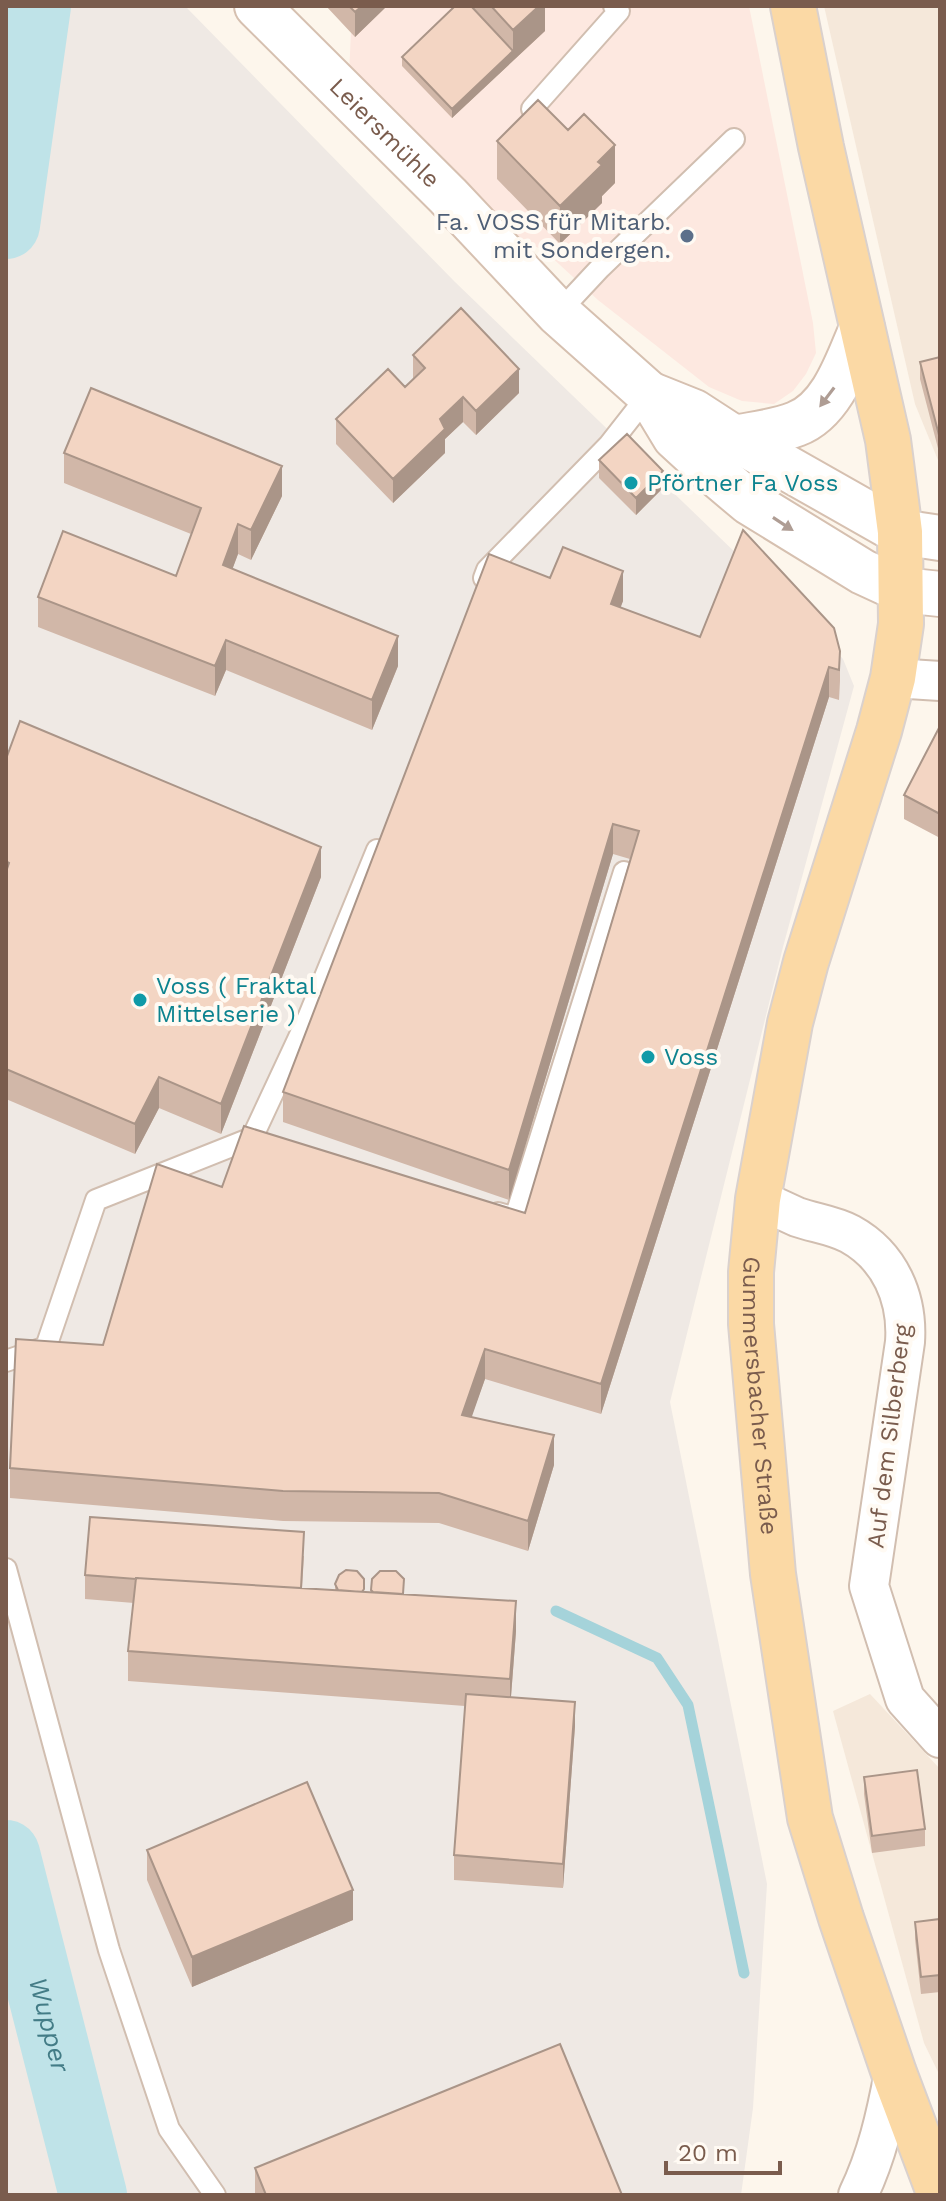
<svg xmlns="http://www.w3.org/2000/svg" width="946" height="2201" viewBox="0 0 946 2201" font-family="'Work Sans',sans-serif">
<rect width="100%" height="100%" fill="#fdf6ec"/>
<!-- residential -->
<path fill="#f5e8da" d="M824 6H940V465L915 404Z
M870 1694 940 1769V2076L924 2043 833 1711Z"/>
<!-- commercial -->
<path fill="#fde8e0" d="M326 6H749L813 323 816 353 806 374 793 391 774 404 742 401 709 387 598 300 547 253 448 196 348 96 351 32Z"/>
<!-- industrial -->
<path fill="#efe9e4" d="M6 6H185L455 282 827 641 843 659 854 686 783 947 670 1402 767 1884 753 2108 741 2195H6Z"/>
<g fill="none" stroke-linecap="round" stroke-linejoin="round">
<!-- stream -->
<path stroke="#a5d3da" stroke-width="11" d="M556 1611 657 1658 688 1705 744 1973"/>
<!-- river -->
<g stroke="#bfe3e8" stroke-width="68">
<path d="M6 225 37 6"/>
<path id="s1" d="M6 1854 93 2195"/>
</g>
<!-- lane casing -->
<g stroke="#d1beb0" stroke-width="24">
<path id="lane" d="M532 109 619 11 614 6
M558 313 600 268 734 139
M484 578 487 570 609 445 649 394
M498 1213 515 1218 624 872
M6 1361 46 1347 96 1200 252 1138 308 1018 377 850
M6 1569 109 1950 169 2129 215 2195"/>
</g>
<!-- street casing -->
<g stroke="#d1beb0" stroke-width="42">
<path id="street" d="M893 678 940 681
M758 1199C771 1205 784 1211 797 1217 814 1223 833 1225 850 1234 890 1256 908 1298 905 1342L869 1586 905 1699 940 1738
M858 2195C877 2156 886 2115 894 2073"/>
</g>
<!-- secondary casing -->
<g stroke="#d6c0b0" stroke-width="48">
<g id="secondary">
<path id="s2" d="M257 6 448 196 558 313 649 394 675 437 711 470 749 502 863 572 902 590 940 594"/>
<path d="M649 394 694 412 734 438 900 532 940 538"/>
<path d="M734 438C754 434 776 432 796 424 833 410 848 360 862 328"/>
</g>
</g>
<!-- primary casing -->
<g stroke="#dad1cd" stroke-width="48">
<g id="primary">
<path id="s3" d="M793 6 821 147 888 440 900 532 901 624 893 678 879 731 806 962 790 1023 758 1199 751 1272V1324L773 1574 810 1818 841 1918 894 2073 940 2195"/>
</g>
</g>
<!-- lane -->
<use href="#lane" stroke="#fff" stroke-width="20"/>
<!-- street -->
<use href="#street" stroke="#fff" stroke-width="38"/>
<!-- secondary -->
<use href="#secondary" stroke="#fff" stroke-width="44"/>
<!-- primary -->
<use href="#primary" stroke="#fbd9a5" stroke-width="44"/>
</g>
<!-- wall -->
<path fill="#d1b7a8" d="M326 6H387L355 37Z
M455 6H545V31L452 118 402 66V57Z
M497 141 615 183 602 196V203L560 244 497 179Z
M413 355 519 393 476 435 463 422 445 439V453L393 503 336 444V419L405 387 413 380Z
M940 357V456L920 379V362Z
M64 453 282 496 251 560 238 554 232 569 398 666 372 730 226 670 215 696 38 627V597L176 576 191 534 64 483Z
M599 460 663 488 636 515 599 478Z
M550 578 623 601 620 607 700 637 840 651V681L839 700 829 697 601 1414 485 1379 471 1417 554 1465 528 1551 439 1523 283 1521 10 1498V1468L222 1187 525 1213 630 859 613 854 509 1200 283 1122V1092Z
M940 726V838L904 819V795Z
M6 759 321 877 221 1134 159 1108 135 1154 6 1099Z
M304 1556 302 1588 335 1590V1584L364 1592H371L372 1579 403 1594 516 1631 511 1697 575 1726 563 1888 454 1880V1855L465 1706 128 1681V1651L134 1603 85 1599V1575Z
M864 1777 925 1829V1846L872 1853 864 1794Z
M147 1850 353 1920 192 1987 147 1880Z
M940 1919V1992L921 1994 915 1939V1922Z
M255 2168 622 2195H255Z"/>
<!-- shaded-wall -->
<path fill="#aa9588" d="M362 6H387L355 37V12Z
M539 6H545V31L452 118V109L513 51V30Z
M615 145V183L602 196V203L560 244V206L598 162Z
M519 369V393L476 435V411Z
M463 397V422L445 439V453L393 503V479L440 419Z
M282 466V496L251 560V530Z
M663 471V488L636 515V498Z
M238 524V554L223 595V565Z
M623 571V601L611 634V604Z
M398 636V666L372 730V700Z
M226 640V670L215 696V666Z
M829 667V697L601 1414V1384Z
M613 824V854L509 1200V1170Z
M321 847V877L221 1134V1104Z
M159 1077V1108L135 1154V1124Z
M485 1349V1379L462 1445V1415Z
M554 1435V1465L528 1551V1521Z
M516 1601V1631L510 1709V1679Z
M575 1702V1726L563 1888V1864Z
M353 1890V1920L192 1987V1957Z"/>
<!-- building -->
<path fill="#f3d5c3" stroke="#aa9588" stroke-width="2" d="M349 6H362L355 12Z
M455 6H471L513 51 452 109 402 57Z
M491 6H539L513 30Z
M538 100 568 130 584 114 615 145 598 162 602 165 560 206 497 141Z
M461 308 519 369 476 411 463 397 440 419 445 429 393 479 336 419 388 369 405 387 425 368 413 355Z
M940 357V439L920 362Z
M91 388 282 466 251 530 238 524 223 565 398 636 372 700 226 640 215 666 38 597 63 531 176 576 201 508 64 453Z
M627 434 663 471 636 498 599 460Z
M743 530 834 628 840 651 839 670 829 667 601 1384 485 1349 462 1415 554 1435 528 1521 439 1493 283 1491 10 1468 16 1339 103 1345 157 1164 222 1187 244 1126 525 1213 639 831 613 824 509 1170 283 1092 489 554 550 578 563 547 623 571 611 604 700 637Z
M20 721 321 847 221 1104 159 1077 135 1124 6 1069V872L9 863 6 861V759Z
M940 726V814L904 795Z
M90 1517 304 1532 301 1588 136 1578V1579L85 1575Z
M346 1570 357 1571 364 1579V1589L362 1592 338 1590 335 1584 339 1575Z
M380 1571H396L404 1579 403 1594 373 1592 371 1590 372 1579Z
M136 1578 516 1601 510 1679 128 1651Z
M466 1694 575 1702 563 1864 454 1855Z
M917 1770 925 1829 872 1836 864 1777Z
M307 1782 353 1890 192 1957 147 1850Z
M940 1919V1975L921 1977 915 1922Z
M560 2044 622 2195H266L255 2168Z"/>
<!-- one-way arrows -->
<defs><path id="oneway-solid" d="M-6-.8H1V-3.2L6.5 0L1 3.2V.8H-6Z" transform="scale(2)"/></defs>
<g fill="#af9d94">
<use href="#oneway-solid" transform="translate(827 397) rotate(127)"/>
<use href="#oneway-solid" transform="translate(783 524) rotate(33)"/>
</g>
<!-- markers -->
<circle fill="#5c6f8a" stroke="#fffaf3" stroke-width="3" cx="687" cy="236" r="8"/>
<g fill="#0f9aa8" stroke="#fffaf3" stroke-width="3">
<circle cx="631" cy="483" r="8"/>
<circle cx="140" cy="1000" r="8"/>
<circle cx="648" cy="1057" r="8"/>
</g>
<g text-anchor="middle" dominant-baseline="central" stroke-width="8" stroke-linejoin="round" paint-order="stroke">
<!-- street labels -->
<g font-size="24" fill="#7a5c4d" stroke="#fffaf3">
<text stroke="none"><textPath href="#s2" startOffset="180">Leiersmühle</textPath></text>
<text stroke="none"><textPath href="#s3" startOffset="1420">Gummersbacher Straße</textPath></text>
<text transform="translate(889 1436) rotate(-83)">Auf dem Silberberg</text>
</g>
<!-- service labels -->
<g font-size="24" fill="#4e5e75" stroke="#fffaf3" text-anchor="end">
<text x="671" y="222">Fa. VOSS für Mitarb.<tspan x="671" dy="28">mit Sondergen.</tspan></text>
</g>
<!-- culture labels -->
<g font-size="24" fill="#0d838f" stroke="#fffaf3" text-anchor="start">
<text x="647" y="483">Pförtner Fa Voss</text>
<text x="156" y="986">Voss ( Fraktal<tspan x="156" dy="28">Mittelserie )</tspan></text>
<text x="664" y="1057">Voss</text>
</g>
<!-- water labels -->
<g font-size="26" font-style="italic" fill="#437c86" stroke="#fffaf3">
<text stroke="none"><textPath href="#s1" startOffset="176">Wupper</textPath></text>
</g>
</g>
<!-- border -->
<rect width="946" height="2201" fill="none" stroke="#7a5c4d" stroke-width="16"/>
<!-- scale -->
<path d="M666 2161v12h114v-12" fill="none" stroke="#7a5c4d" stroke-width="4"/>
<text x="678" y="2161" font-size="24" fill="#7a5c4d" stroke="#fffaf3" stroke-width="6" paint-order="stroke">20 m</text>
</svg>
